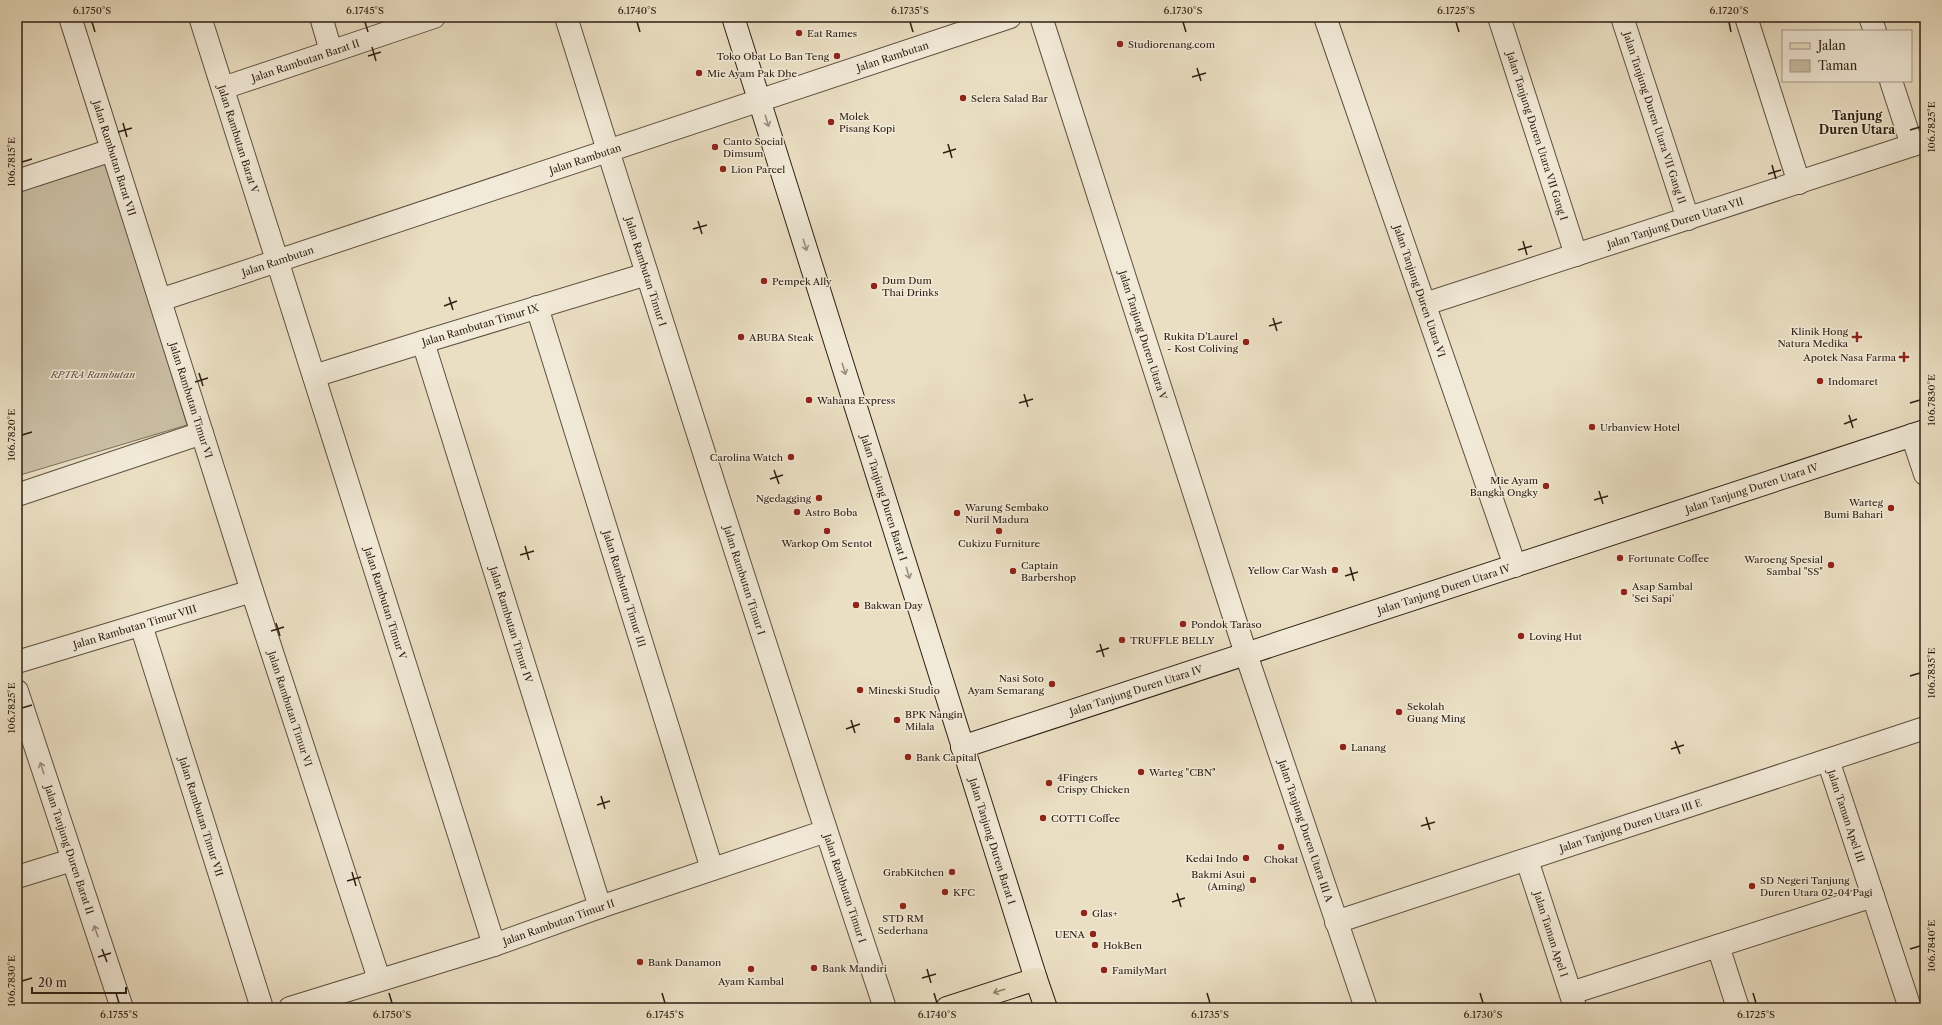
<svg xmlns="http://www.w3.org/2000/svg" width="1942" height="1025" viewBox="0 0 1942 1025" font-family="'Libre Caslon Text',serif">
<rect width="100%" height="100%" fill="#ebdfc3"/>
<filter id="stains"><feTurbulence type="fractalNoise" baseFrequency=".005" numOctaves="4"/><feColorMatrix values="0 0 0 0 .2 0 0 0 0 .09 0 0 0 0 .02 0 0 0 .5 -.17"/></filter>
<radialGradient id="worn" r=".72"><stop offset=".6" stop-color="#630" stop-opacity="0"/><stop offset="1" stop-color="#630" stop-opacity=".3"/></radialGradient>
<!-- green -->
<path fill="#cbbfa5" stroke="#7c705c" d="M106 161 187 425 17 476V189Z"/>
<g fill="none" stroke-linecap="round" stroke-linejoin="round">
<!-- street casing -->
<g stroke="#5d5040" stroke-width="24">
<g id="street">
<path id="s1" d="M70 17 252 591 379 979"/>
<path id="s2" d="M200 17 494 945"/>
<path d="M321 17 331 51"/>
<path id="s3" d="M566 17C670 348 775 679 885 1008"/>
<path id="s4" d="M1041 17 1246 654 1366 1008"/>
<path id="s5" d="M1325 17 1515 566"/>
<path id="s6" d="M1499 17 1576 255"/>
<path id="s7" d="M1622 17 1688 219"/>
<path d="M1746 17 1799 183"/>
<path d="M1870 17 1875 31"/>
<path d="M1891 81 1912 145"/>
<path id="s8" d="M223 88 434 17"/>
<path d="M17 181 112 150"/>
<path id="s9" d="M160 300 1010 17"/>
<path id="s10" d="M1425 304 1925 141"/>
<path id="s11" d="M537 307 712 869"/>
<path id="s12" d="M423 342 600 907"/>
<path id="s13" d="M314 376 423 342 647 274"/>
<path d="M1912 435 1925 474"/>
<path d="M17 495 202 433"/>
<path id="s14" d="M141 625 262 1008"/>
<path id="s15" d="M17 662 252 591"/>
<path id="s16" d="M17 691 122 1008"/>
<path id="s17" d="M1828 760 1910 1008"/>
<path id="s18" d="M1527 860 1575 1007"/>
<path d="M17 877 72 860"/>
<path id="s19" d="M1336 922 1925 728"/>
<path d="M1718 946 1738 1008"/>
<path d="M1571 993 1873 896"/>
<path id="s20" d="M290 1008 494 945 600 907 826 831"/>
</g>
</g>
<!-- secondary casing -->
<g stroke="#2e2014" stroke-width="24">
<g id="secondary">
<path id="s21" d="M733 17 1036 979"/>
<path id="s22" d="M962 747 1925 431"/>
</g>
</g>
<!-- primary casing -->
<g stroke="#2e2014" stroke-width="24">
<path id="primary" d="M947 1008 1036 979 1046 1008"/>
</g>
<!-- street -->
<use href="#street" stroke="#f2ead8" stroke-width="22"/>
<!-- secondary -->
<use href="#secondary" stroke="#f2ead8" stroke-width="22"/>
<!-- primary -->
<use href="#primary" stroke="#ebdfc3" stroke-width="22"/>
</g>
<!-- one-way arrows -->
<defs><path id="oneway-shaft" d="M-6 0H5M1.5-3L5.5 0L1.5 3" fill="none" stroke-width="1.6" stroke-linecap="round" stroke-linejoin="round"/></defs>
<g stroke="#9a8f80">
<use href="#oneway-shaft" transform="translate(767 121) rotate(73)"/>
<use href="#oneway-shaft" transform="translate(805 245) rotate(73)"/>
<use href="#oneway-shaft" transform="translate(844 369) rotate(73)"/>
<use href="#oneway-shaft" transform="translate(908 573) rotate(73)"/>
<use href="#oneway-shaft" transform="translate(42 768) rotate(-108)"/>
<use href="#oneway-shaft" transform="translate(96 931) rotate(-109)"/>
</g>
<use stroke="#8c806c" href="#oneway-shaft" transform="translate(999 991) rotate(162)"/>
<!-- ticks -->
<path fill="none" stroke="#2e2014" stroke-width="1.5" d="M92 22 95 32M365 22 368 32M637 22 640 32M910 22 913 32M1183 22 1186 32M1456 22 1459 32M1729 22 1731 32M372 47 376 61M368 56 381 52M1197 68 1201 81M1192 77 1206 73M123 123 127 137M1910 130 1920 127M118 132 132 128M948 144 952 158M943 153 956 149M22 162 32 159M1772 165 1776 179M1768 174 1781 170M698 221 702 234M693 229 707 225M1523 241 1527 255M1518 250 1532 246M449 297 453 310M444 306 457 301M1273 318 1277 331M1269 326 1282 322M199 373 203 386M195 382 208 378M1024 394 1028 407M1019 403 1033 399M1910 403 1920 400M1849 415 1853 428M1844 424 1857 419M22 435 32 432M774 470 779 484M770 479 783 475M1599 491 1603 504M1594 500 1608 496M525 546 529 560M520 555 534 551M1350 567 1354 581M1345 576 1358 572M276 623 280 636M271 631 284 627M1100 644 1104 657M1096 652 1109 648M1910 676 1920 673M22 708 32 705M851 720 855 733M846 729 860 724M1675 741 1680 754M1671 749 1684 745M601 796 605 809M597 805 610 801M1426 817 1430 830M1421 826 1435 822M352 872 356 886M347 881 361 877M1177 893 1181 907M1172 902 1185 898M102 949 107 962M1910 949 1920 946M98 957 111 953M927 969 931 983M922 978 936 974M22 981 32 978M116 993 119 1003M389 993 392 1003M662 993 665 1003M934 993 937 1003M1207 993 1210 1003M1480 993 1483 1003M1753 993 1756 1003"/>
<!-- markers -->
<g fill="#8f2418" stroke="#f2ead8" stroke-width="1.5">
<circle cx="799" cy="33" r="4"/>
<circle cx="1120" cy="44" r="4"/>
<circle cx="837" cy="56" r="4"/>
<circle cx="699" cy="73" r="4"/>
<circle cx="963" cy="98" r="4"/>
<circle cx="831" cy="122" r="4"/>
<circle cx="715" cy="147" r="4"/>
<circle cx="723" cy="169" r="4"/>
<circle cx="764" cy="281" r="4"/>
<circle cx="874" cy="286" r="4"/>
<circle cx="741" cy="337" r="4"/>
<path d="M1855 331h4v4h4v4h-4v4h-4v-4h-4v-4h4z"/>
<circle cx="1246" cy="342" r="4"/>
<path d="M1902 351h4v4h4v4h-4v4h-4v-4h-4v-4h4z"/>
<circle cx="1820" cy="381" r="4"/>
<circle cx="809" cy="400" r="4"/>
<circle cx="1592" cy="427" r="4"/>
<circle cx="791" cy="457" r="4"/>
<circle cx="1546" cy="486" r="4"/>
<circle cx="819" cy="498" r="4"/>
<circle cx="1891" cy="508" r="4"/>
<circle cx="797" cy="512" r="4"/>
<circle cx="957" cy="513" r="4"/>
<circle cx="827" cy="531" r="4"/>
<circle cx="999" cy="531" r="4"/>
<circle cx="1620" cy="558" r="4"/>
<circle cx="1831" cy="565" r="4"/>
<circle cx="1335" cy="570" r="4"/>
<circle cx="1013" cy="571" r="4"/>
<circle cx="1624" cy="592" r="4"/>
<circle cx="856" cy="605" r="4"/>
<circle cx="1183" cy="624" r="4"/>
<circle cx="1521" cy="636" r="4"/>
<circle cx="1122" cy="640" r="4"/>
<circle cx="1052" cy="684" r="4"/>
<circle cx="860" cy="690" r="4"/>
<circle cx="1399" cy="712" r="4"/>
<circle cx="897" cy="720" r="4"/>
<circle cx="1343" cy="747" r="4"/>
<circle cx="908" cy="757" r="4"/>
<circle cx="1141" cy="772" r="4"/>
<circle cx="1049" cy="783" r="4"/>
<circle cx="1043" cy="818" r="4"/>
<circle cx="1281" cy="847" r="4"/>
<circle cx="1246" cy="858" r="4"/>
<circle cx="952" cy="872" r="4"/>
<circle cx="1253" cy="880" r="4"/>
<circle cx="1752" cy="886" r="4"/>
<circle cx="945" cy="892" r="4"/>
<circle cx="903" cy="906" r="4"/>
<circle cx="1084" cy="913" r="4"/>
<circle cx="1093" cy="934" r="4"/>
<circle cx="1095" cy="945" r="4"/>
<circle cx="640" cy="962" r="4"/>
<circle cx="814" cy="968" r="4"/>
<circle cx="751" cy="969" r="4"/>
<circle cx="1104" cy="970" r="4"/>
</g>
<g text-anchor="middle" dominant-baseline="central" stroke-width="3" stroke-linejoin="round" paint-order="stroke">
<!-- poi labels -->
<g font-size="10" fill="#2e2014" stroke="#f2ead8" text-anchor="start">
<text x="807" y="33">Eat Rames</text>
<text x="1128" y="44">Studiorenang.com</text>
<text x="829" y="56" text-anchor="end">Toko Obat Lo Ban Teng</text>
<text x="707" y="73">Mie Ayam Pak Dhe</text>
<text x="971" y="98">Selera Salad Bar</text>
<text x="839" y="116">Molek<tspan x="839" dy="12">Pisang Kopi</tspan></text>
<text x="723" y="141">Canto Social<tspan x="723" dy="12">Dimsum</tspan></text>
<text x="731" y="169">Lion Parcel</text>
<text x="882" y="280">Dum Dum<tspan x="882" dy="12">Thai Drinks</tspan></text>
<text x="772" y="281">Pempek Ally</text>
<text x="1848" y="331" text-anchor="end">Klinik Hong<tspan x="1848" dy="12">Natura Medika</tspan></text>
<text x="1238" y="336" text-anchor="end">Rukita D'Laurel<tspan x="1238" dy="12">- Kost Coliving</tspan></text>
<text x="749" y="337">ABUBA Steak</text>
<text x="1896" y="357" text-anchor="end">Apotek Nasa Farma</text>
<text x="1828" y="381">Indomaret</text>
<text x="817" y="400">Wahana Express</text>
<text x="1600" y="427">Urbanview Hotel</text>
<text x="783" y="457" text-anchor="end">Carolina Watch</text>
<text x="1538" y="480" text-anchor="end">Mie Ayam<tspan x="1538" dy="12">Bangka Ongky</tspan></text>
<text x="811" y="498" text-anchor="end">Ngedagging</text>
<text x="1883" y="502" text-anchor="end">Warteg<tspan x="1883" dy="12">Bumi Bahari</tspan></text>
<text x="965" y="507">Warung Sembako<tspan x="965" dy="12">Nuril Madura</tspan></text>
<text x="805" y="512">Astro Boba</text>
<text x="827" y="543" text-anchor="middle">Warkop Om Sentot</text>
<text x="999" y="543" text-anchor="middle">Cukizu Furniture</text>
<text x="1628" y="558">Fortunate Coffee</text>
<text x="1823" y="559" text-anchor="end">Waroeng Spesial<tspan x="1823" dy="12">Sambal "SS"</tspan></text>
<text x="1021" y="565">Captain<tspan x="1021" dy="12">Barbershop</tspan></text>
<text x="1327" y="570" text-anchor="end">Yellow Car Wash</text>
<text x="1632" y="586">Asap Sambal<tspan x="1632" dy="12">'Sei Sapi'</tspan></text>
<text x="864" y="605">Bakwan Day</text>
<text x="1191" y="624">Pondok Taraso</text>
<text x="1529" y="636">Loving Hut</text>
<text x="1130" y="640">TRUFFLE BELLY</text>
<text x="1044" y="678" text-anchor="end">Nasi Soto<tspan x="1044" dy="12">Ayam Semarang</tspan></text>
<text x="868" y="690">Mineski Studio</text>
<text x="1407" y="706">Sekolah<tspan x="1407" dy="12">Guang Ming</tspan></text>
<text x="905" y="714">BPK Nangin<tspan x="905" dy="12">Milala</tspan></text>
<text x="1351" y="747">Lanang</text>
<text x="916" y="757">Bank Capital</text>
<text x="1149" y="772">Warteg "CBN"</text>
<text x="1057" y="777">4Fingers<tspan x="1057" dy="12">Crispy Chicken</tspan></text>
<text x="1051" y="818">COTTI Coffee</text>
<text x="1238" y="858" text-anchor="end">Kedai Indo</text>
<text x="1281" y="859" text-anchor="middle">Chokat</text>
<text x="944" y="872" text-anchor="end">GrabKitchen</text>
<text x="1245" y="874" text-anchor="end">Bakmi Asui<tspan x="1245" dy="12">(Aming)</tspan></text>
<text x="1760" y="880">SD Negeri Tanjung<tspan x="1760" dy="12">Duren Utara 02-04 Pagi</tspan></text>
<text x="953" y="892">KFC</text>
<text x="1092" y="913">Glas+</text>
<text x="903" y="918" text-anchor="middle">STD RM<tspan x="903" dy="12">Sederhana</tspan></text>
<text x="1085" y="934" text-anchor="end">UENA</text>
<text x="1103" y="945">HokBen</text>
<text x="648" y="962">Bank Danamon</text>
<text x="822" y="968">Bank Mandiri</text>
<text x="1112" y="970">FamilyMart</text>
<text x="751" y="981" text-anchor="middle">Ayam Kambal</text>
</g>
<!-- street labels -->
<g font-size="10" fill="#2e2014" stroke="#f2ead8">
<text stroke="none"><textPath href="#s9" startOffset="772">Jalan Rambutan</textPath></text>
<text stroke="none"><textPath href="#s8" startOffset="87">Jalan Rambutan Barat II</textPath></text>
<text stroke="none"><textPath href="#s7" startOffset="106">Jalan Tanjung Duren Utara VII Gang II</textPath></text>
<text stroke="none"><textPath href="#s6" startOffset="125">Jalan Tanjung Duren Utara VII Gang I</textPath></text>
<text stroke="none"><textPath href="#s2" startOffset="128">Jalan Rambutan Barat V</textPath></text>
<text stroke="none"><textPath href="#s1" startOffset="148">Jalan Rambutan Barat VII</textPath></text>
<text stroke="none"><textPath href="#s9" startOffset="448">Jalan Rambutan</textPath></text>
<text stroke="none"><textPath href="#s10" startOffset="263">Jalan Tanjung Duren Utara VII</textPath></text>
<text stroke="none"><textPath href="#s9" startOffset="124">Jalan Rambutan</textPath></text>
<text stroke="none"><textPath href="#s3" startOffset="267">Jalan Rambutan Timur I</textPath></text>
<text stroke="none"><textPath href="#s5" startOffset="290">Jalan Tanjung Duren Utara VI</textPath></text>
<text stroke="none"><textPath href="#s13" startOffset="174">Jalan Rambutan Timur IX</textPath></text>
<text stroke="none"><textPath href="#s4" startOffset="334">Jalan Tanjung Duren Utara V</textPath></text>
<text stroke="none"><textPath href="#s1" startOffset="402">Jalan Rambutan Timur VI</textPath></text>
<text stroke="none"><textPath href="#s22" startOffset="831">Jalan Tanjung Duren Utara IV</textPath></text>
<text stroke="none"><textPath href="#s21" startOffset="504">Jalan Tanjung Duren Barat I</textPath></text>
<text stroke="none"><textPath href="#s3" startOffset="591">Jalan Rambutan Timur I</textPath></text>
<text stroke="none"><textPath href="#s11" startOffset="295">Jalan Rambutan Timur III</textPath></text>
<text stroke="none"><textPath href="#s22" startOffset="507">Jalan Tanjung Duren Utara IV</textPath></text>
<text stroke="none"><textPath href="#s2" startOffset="615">Jalan Rambutan Timur V</textPath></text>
<text stroke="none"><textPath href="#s12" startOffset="296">Jalan Rambutan Timur IV</textPath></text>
<text stroke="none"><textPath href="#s15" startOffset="123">Jalan Rambutan Timur VIII</textPath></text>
<text stroke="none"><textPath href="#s22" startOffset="183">Jalan Tanjung Duren Utara IV</textPath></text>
<text stroke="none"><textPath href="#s1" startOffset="726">Jalan Rambutan Timur VI</textPath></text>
<text stroke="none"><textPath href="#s17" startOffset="59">Jalan Taman Apel III</textPath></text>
<text stroke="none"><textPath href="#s14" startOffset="201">Jalan Rambutan Timur VII</textPath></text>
<text stroke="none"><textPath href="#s19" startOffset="310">Jalan Tanjung Duren Utara III E</textPath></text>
<text stroke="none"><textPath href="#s4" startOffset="856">Jalan Tanjung Duren Utara III A</textPath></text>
<text stroke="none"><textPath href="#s21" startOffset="864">Jalan Tanjung Duren Barat I</textPath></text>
<text stroke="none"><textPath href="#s16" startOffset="167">Jalan Tanjung Duren Barat II</textPath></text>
<text stroke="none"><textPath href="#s3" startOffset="915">Jalan Rambutan Timur I</textPath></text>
<text stroke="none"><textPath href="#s20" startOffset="282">Jalan Rambutan Timur II</textPath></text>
<text stroke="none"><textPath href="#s18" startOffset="78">Jalan Taman Apel I</textPath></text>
</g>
<!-- park labels -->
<g font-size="10" font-style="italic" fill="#5d5040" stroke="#f2ead8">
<text x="93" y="374">RPTRA Rambutan</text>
</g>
<!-- quarter labels -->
<g font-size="12" font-weight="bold" fill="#2e2014" stroke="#f2ead8">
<text x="1857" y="115">Tanjung<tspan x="1857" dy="14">Duren Utara</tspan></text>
</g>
</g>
<!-- margin -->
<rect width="1942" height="1025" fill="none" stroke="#ebdfc3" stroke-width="44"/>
<!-- legend -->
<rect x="1782" y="30" width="130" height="52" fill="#f2ead8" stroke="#a4998a"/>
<rect x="1790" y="43" width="20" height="6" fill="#ebdfc3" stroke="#a4998a"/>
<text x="1818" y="50" font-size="12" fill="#2e2014">Jalan</text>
<rect x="1790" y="60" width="20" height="12" fill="#cbbfa5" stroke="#a4998a"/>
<text x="1818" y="70" font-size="12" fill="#2e2014">Taman</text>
<!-- scale -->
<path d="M32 987v6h94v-6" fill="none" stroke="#2e2014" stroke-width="2"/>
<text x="38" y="987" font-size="12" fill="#2e2014" stroke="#f2ead8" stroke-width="3" paint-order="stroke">20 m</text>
<rect x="22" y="22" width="1898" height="981" fill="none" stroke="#2e2014" stroke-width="1.5"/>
<g font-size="10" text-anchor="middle" fill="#2e2014">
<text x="92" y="14">6.1750°S</text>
<text x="365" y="14">6.1745°S</text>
<text x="637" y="14">6.1740°S</text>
<text x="910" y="14">6.1735°S</text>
<text x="1183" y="14">6.1730°S</text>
<text x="1456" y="14">6.1725°S</text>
<text x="1729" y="14">6.1720°S</text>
<text transform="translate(1931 127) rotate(-90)" y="4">106.7825°E</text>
<text transform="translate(11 162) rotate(-90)" y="4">106.7815°E</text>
<text transform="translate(1931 400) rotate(-90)" y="4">106.7830°E</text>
<text transform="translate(11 435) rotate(-90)" y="4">106.7820°E</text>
<text transform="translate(1931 673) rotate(-90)" y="4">106.7835°E</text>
<text transform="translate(11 708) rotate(-90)" y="4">106.7825°E</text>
<text transform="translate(1931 946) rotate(-90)" y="4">106.7840°E</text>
<text transform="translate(11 981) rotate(-90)" y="4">106.7830°E</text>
<text x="119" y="1018">6.1755°S</text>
<text x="392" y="1018">6.1750°S</text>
<text x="665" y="1018">6.1745°S</text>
<text x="937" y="1018">6.1740°S</text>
<text x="1210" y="1018">6.1735°S</text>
<text x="1483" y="1018">6.1730°S</text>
<text x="1756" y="1018">6.1725°S</text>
</g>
<rect width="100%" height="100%" filter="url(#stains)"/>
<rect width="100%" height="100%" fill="url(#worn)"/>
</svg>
